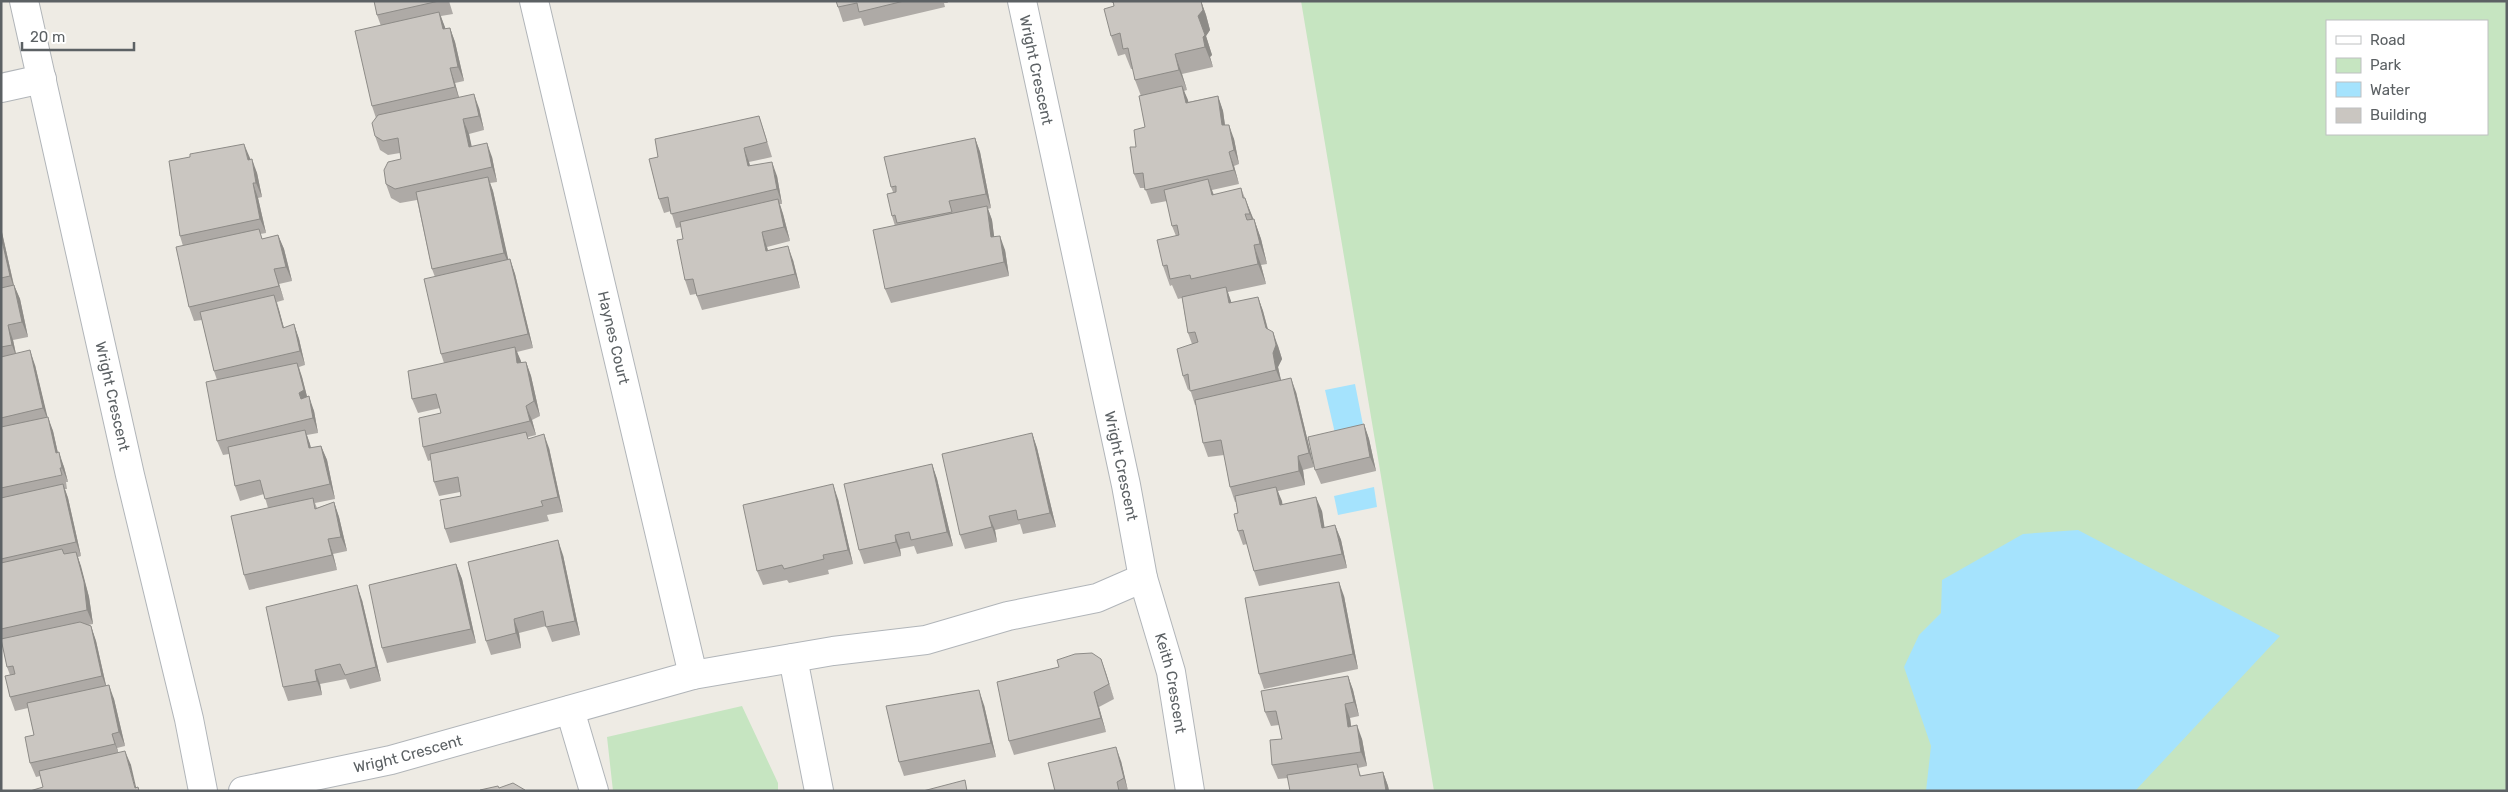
<svg xmlns="http://www.w3.org/2000/svg" width="2508" height="792" viewBox="0 0 2508 792" font-family="Rubik,sans-serif">
<rect width="100%" height="100%" fill="#eeebe4"/>
<!-- green -->
<path fill="#c6e5c1" fill-rule="evenodd" d="M1301 1H2507V791H1434ZM2327 21H2487V134H2327Z
M742 706 778 783V791H613L607 737Z"/>
<!-- water -->
<path fill="#a5e3fd" d="M1355 384 1365 435 1337 442 1325 390Z
M1374 487 1377 507 1338 515 1334 496Z
M2078 530 2280 636 2135 791H1926L1931 746 1904 667 1919 635 1941 613 1942 580 2023 534Z"/>
<g fill="none" stroke-linecap="round" stroke-linejoin="round">
<!-- street casing -->
<g stroke="#b1b5b9" stroke-width="30">
<g id="street">
<path id="s1" d="M24 1 130 475 189 719 203 791"/>
<path id="s2" d="M534 1 693 675"/>
<path d="M1 88 42 79"/>
<path id="s3" d="M1143 578 1171 672 1190 791"/>
<path d="M793 658 819 791"/>
<path d="M570 710 594 791"/>
<path id="s4" d="M243 791 391 760 693 675 833 651 926 640 1008 616 1097 598 1143 578 1126 485 1022 1"/>
</g>
</g>
<!-- street -->
<use href="#street" stroke="#fff" stroke-width="28"/>
</g>
<!-- wall -->
<path fill="#aeaaa6" d="M374 1H449L453 14 441 16 445 29 450 28 455 42 464 81 455 83 459 97 479 108 484 130 469 134 471 146 492 157 497 182 490 183 493 191 508 260 510 259 515 274 533 348 517 352 521 363 526 362 531 376 540 416 532 420 536 435 528 437V439L549 448 563 512 547 515 549 521 450 543 445 529 461 496 460 492 439 496 434 482 431 460 428 461 423 447 441 413 440 408 418 413 412 399 444 363 441 354 435 277 432 269 417 200 400 203 391 198 386 184 401 159 400 153 388 155 380 150 375 136 376 118 372 106 381 26 377 15Z
M836 1H947L948 3H944L945 7 864 26 861 18 843 22Z
M1111 1H1201L1206 15 1210 30 1206 36 1212 55 1210 57 1213 67 1182 74 1187 90 1184 91 1188 102 1218 96 1223 111 1225 125 1234 139 1239 164 1234 166 1239 184 1212 190 1214 195 1241 188 1253 219H1254L1261 239 1267 264 1261 265 1266 284 1228 292 1231 303 1258 297 1263 311 1268 329 1278 346 1282 359 1278 367 1281 380 1296 392 1314 467 1303 470 1305 485 1278 491 1282 505 1322 511 1324 528 1335 525 1341 540 1347 568 1259 586 1254 571 1247 544 1243 545 1238 531V513L1236 502H1235L1230 487 1224 455 1208 457 1203 443 1196 405H1195L1190 389 1188 390 1183 376 1192 344 1188 333 1182 298 1178 299 1172 285 1170 286 1163 266 1176 236 1172 226 1167 201 1151 204 1145 188H1140L1134 174 1136 147 1145 127 1141 96 1135 80 1133 69H1131L1125 54 1118 56 1111 36 1114 6 1113 3H1112Z
M759 116 764 131 772 157 749 162 750 165 777 176 782 204H780L783 214 790 241 767 247 768 250 793 260 800 288 702 310 696 294 690 295 685 280 683 239 681 227 676 228 671 211 664 213 659 199 658 157Z
M975 138 980 152 991 208 988 209 992 220 994 237 1005 250 1009 276 891 303 885 289 895 226 892 216 893 192 891 187Z
M250 159 257 173 262 197 258 198 266 233 260 234 262 239 278 235 284 249 292 281 279 284 284 300 277 302 284 328 294 324 299 339 305 365 299 367 302 377 307 397 314 411 318 433 307 435 311 448 321 446 327 460 335 499 315 503 317 508 334 502 339 517 347 551 333 554 337 570 249 590 244 575 268 508 264 494 240 501 235 486 229 454 223 455 217 441V380L214 371 202 320 194 321 189 307 183 246 180 236Z
M1 229 14 285 20 299 28 337 13 340 16 354 35 365 47 417 53 431 58 453 64 467 68 482H66L67 489H65L68 498 81 556 78 557 89 597 93 624 88 625 91 626 96 641 106 685 114 699 125 746 117 748 118 752 131 765 43 787 40 776 36 777 30 763 34 735 28 708 15 711 10 697V675L7 667 1 638Z
M1364 424 1369 439 1376 471 1321 484 1315 470Z
M1032 433 1037 448 1056 527 1023 534 1020 524 995 530 997 542 965 549 960 535Z
M932 464 937 479 953 546 917 554 914 546 900 549 901 556 864 564 859 550Z
M838 499 853 564 828 570 829 574 789 583 787 580 763 585 757 571Z
M563 555 580 635 552 642 546 626 519 633 521 648 491 655 486 641Z
M456 564 462 579 476 643 387 663 382 648Z
M1344 596 1358 669 1264 689 1259 674Z
M362 600 381 681 350 689 346 679 320 684 322 695 288 701 283 687Z
M1101 659 1114 699 1099 707 1106 732 1014 755 1009 741Z
M1348 676 1353 690 1359 716 1350 718 1351 726 1362 739 1367 766 1358 768 1361 776 1383 772 1388 786 1389 791H1290L1288 778 1278 779 1272 765 1282 739 1279 725 1271 726 1265 712Z
M984 705 996 757 904 776 899 762Z
M1121 761 1128 791H1055Z"/>
<!-- shaded-wall -->
<path fill="#8d8b87" d="M1201 1 1206 15 1210 30 1206 36 1212 55 1210 57 1213 67 1205 47 1198 16Z
M439 12 445 27 448 44 443 29Z
M450 28 455 42 464 81 458 67Z
M1175 54 1182 74 1187 90 1179 70Z
M450 68 455 83 460 102 455 87Z
M1182 86 1188 100 1191 117 1186 103Z
M474 94 479 108 484 130 479 116Z
M1218 96 1223 111 1227 140 1222 125Z
M463 119 469 134 475 161 469 147Z
M1229 125 1234 139 1239 164 1234 150Z
M975 138 980 152 991 208 986 194Z
M487 143 492 157 497 182 492 167Z
M244 144 250 158 253 174 248 160Z
M744 148 749 162 753 180 748 166Z
M1229 152 1234 166 1239 184 1234 170Z
M252 159 257 173 262 197 256 183Z
M772 162 777 176 782 204 777 189Z
M488 177 493 191 510 267 504 253Z
M1208 179 1215 199 1212 195Z
M253 183 258 198 266 233 260 219Z
M1245 198 1253 218 1257 234 1250 214Z
M778 199 783 214 790 241 784 227Z
M987 206 992 220 996 251 991 237Z
M1254 219 1261 239 1267 264 1260 244Z
M1 229 2 232 15 291 10 276 1 236Z
M762 232 767 247 771 265 766 251Z
M278 235 284 249 292 281 286 267Z
M1000 236 1005 250 1009 276 1004 262Z
M1254 245 1261 265 1266 284 1258 264Z
M788 246 793 260 800 288 795 274Z
M510 259 515 274 533 348 528 334Z
M274 269 279 284 284 300 279 286Z
M14 285 20 299 28 337 22 322Z
M1226 287 1231 301 1234 318 1229 303Z
M274 295 279 310 288 343 283 328Z
M1258 297 1263 311 1271 342 1266 328Z
M294 324 299 339 305 365 300 351Z
M8 325 13 340 17 359 12 345Z
M1273 332 1278 346 1282 359 1278 367 1282 385 1276 370 1273 353Z
M515 347 521 361 523 378 517 363Z
M30 350 35 365 49 423 43 408Z
M526 362 531 376 540 416 534 401Z
M297 363 302 377 309 404 304 407 299 393Z
M1291 378 1296 392 1314 467 1309 453Z
M309 396 314 411 318 433 313 418Z
M526 406 532 420 536 435 530 421Z
M48 417 53 431 61 467 56 453Z
M1364 424 1369 439 1376 471 1370 457Z
M305 430 310 444 314 462 309 448Z
M1032 433 1037 448 1056 527 1050 513Z
M544 434 549 448 563 512 558 497Z
M321 446 327 460 335 499 330 484Z
M59 452 64 467 68 482 62 468Z
M1298 456 1303 470 1305 485 1299 471Z
M932 464 937 479 953 546 947 532Z
M63 484 68 498 81 556 76 542Z
M833 484 838 499 853 564 848 550Z
M1276 487 1282 501 1285 520 1280 505Z
M1316 497 1322 511 1327 543 1322 528Z
M334 502 339 517 347 551 341 537Z
M989 516 995 530 997 542 992 527Z
M1335 525 1341 540 1347 568 1342 554Z
M895 535 900 549 901 556 896 542Z
M328 539 333 554 337 570 332 555Z
M558 540 563 555 580 635 575 621Z
M76 552 81 566 89 597 93 624 87 610Z
M456 564 462 579 476 643 471 629Z
M1339 582 1344 596 1358 669 1353 654Z
M357 585 362 600 381 681 376 667Z
M514 619 519 633 521 648 516 633Z
M91 626 96 641 107 690 102 676Z
M1101 659 1106 673 1114 699 1109 684Z
M315 670 320 684 322 695 317 681Z
M1348 676 1353 690 1359 716 1354 702Z
M109 685 114 699 125 746 119 732Z
M979 690 984 705 996 757 991 743Z
M1094 692 1099 707 1106 732 1101 718Z
M1345 704 1350 718 1353 742 1348 727Z
M1357 725 1362 739 1367 766 1361 752Z
M112 734 117 748 120 758 115 744Z
M1116 747 1121 761 1128 791 1124 778Z
M125 751 131 765 137 791H136Z
M1383 772 1388 786 1389 791H1386Z"/>
<!-- building -->
<path fill="#cac6c1" stroke="#8d8b87" d="M374 1H439L377 15Z
M836 1H904L859 12 857 3 838 7Z
M1113 1H1201L1203 10 1198 16 1205 35 1203 37 1205 47 1175 54 1179 70 1135 80 1128 48 1123 49 1120 33 1111 36 1104 9 1114 6Z
M439 12 443 29 450 28 458 67 450 68 455 87 372 106 355 31Z
M1182 86 1186 103 1218 96 1222 125H1229L1234 150 1229 152 1234 170 1145 190 1143 173 1134 174 1130 147H1136L1134 130 1145 127 1139 96Z
M474 94 479 116 463 119 469 147 487 143 492 167 395 189 386 184 384 170 388 162 401 159 398 138 383 141 375 136 372 123 378 115Z
M759 116 767 142 744 148 748 166 772 162 777 189 671 214 668 197 659 199 649 159 658 157 655 139Z
M975 138 986 194 949 201 952 212 897 223 895 215 892 216 887 194 896 192V186L891 187 884 157Z
M244 144 248 160 252 159 256 183H253L260 219 180 236 169 161 190 157V154Z
M488 177 504 253 432 269 416 192Z
M1208 179 1212 195 1241 188 1243 198H1245L1250 214H1245L1247 220 1254 219 1260 244 1254 245 1258 264 1191 279 1190 275 1170 279 1167 265 1163 266 1157 240 1179 235 1177 225 1172 226 1164 190Z
M778 199 784 227 762 232 766 251 788 246 795 274 697 296 693 279 685 280 677 240 683 239 680 222Z
M987 206 991 237 1000 236 1004 262 885 289 873 230Z
M259 229 262 239 278 235 286 267 274 269 279 286 189 307 176 247Z
M1 236 10 276 1 278Z
M510 259 528 334 441 354 424 279Z
M14 285 22 322 8 325 12 345 1 347V288Z
M1226 287 1229 303 1258 297 1266 328 1273 332 1276 345 1273 353 1276 370 1190 391 1188 374 1183 376 1177 349 1198 342 1195 332 1188 333 1182 297Z
M274 295 283 328 294 324 300 351 214 371 200 312Z
M515 347 517 363 526 362 534 401 526 406 530 421 423 447 419 418 441 413 436 394 412 399 408 371Z
M30 350 43 408 1 418V357Z
M297 363 304 390 299 393 301 399 309 396 313 418 217 441 206 382Z
M1291 378 1309 453 1298 456 1299 471 1230 487 1221 440 1203 443 1195 400Z
M48 417 56 453 59 452 62 468H60L62 475 1 488V427Z
M1364 424 1370 457 1315 470 1308 437Z
M305 430 309 448 321 446 330 484 265 499 260 480 235 486 228 447Z
M526 432 528 439 544 434 558 497 541 501 543 506 445 529 440 500 461 496 458 477 434 482 430 454Z
M1032 433 1050 513 1018 520 1016 510 989 516 992 527 960 535 942 454Z
M932 464 947 532 911 540 909 532 895 535 896 542 859 550 844 484Z
M63 484 76 542 1 559V498Z
M833 484 848 550 823 555 824 559 784 569 782 565 757 571 743 505Z
M1276 487 1280 505 1316 497 1322 528 1335 525 1342 554 1254 571 1243 530 1238 531 1234 514 1238 513 1235 496Z
M313 498 315 509 334 502 341 537 328 539 332 555 244 575 231 516Z
M558 540 575 621 546 627 543 611 514 619 516 633 486 641 468 562Z
M62 549 64 554 76 552 84 582 87 610 1 629V563Z
M456 564 471 629 382 648 369 585Z
M1339 582 1353 654 1259 674 1245 598Z
M357 585 376 667 345 675 340 664 315 670 317 681 283 687 266 607Z
M80 622 91 626 102 676 10 697 5 676 15 674 13 666 7 667 1 639Z
M1092 653 1101 659 1109 684 1094 692 1101 718 1009 741 997 682 1059 667 1057 660 1075 654Z
M1348 676 1354 702 1345 704 1348 727 1357 725 1361 752 1272 765 1270 740 1282 739 1276 711 1265 712 1261 691Z
M109 685 119 732 112 734 115 744 30 763 25 737 34 735 27 703Z
M979 690 991 743 899 762 886 706Z
M1116 747 1124 778 1117 782 1119 791H1055L1048 763Z
M125 751 135 788 138 787 139 791H30L43 787 39 771Z
M1357 764 1360 776 1383 772 1386 791H1290L1287 775Z
M965 780 967 791H923Z
M513 783 525 790 526 791H480V790L498 786 499 788Z"/>
<g text-anchor="middle" dominant-baseline="central" stroke-width="4" stroke-linejoin="round" paint-order="stroke">
<!-- street labels -->
<g font-size="15" fill="#5c6164" stroke="#fff">
<text transform="translate(1036 70) rotate(78)">Wright Crescent</text>
<text stroke="none"><textPath href="#s2" startOffset="346">Haynes Court</textPath></text>
<text stroke="none"><textPath href="#s1" startOffset="405">Wright Crescent</textPath></text>
<text transform="translate(1121 466) rotate(78)">Wright Crescent</text>
<text stroke="none"><textPath href="#s3" startOffset="109">Keith Crescent</textPath></text>
<text stroke="none"><textPath href="#s4" startOffset="169">Wright Crescent</textPath></text>
</g>
</g>
<!-- border -->
<rect width="2508" height="792" fill="none" stroke="#5c6164" stroke-width="5"/>
<!-- legend -->
<rect x="2326" y="20" width="162" height="115" fill="#ffffff" stroke="#bec0c1"/>
<rect x="2336" y="36" width="25" height="8" fill="#ffffff" stroke="#bec0c1"/>
<text x="2370" y="45" font-size="15" fill="#5c6164">Road</text>
<rect x="2336" y="58" width="25" height="15" fill="#c6e5c1" stroke="#bec0c1"/>
<text x="2370" y="70" font-size="15" fill="#5c6164">Park</text>
<rect x="2336" y="82" width="25" height="15" fill="#a5e3fd" stroke="#bec0c1"/>
<text x="2370" y="95" font-size="15" fill="#5c6164">Water</text>
<rect x="2336" y="108" width="25" height="15" fill="#cac6c1" stroke="#bec0c1"/>
<text x="2370" y="120" font-size="15" fill="#5c6164">Building</text>
<!-- scale -->
<path d="M22 42v8h112v-8" fill="none" stroke="#5c6164" stroke-width="2.5"/>
<text x="30" y="42" font-size="15" fill="#5c6164" stroke="#ffffff" stroke-width="4" paint-order="stroke">20 m</text>
</svg>
